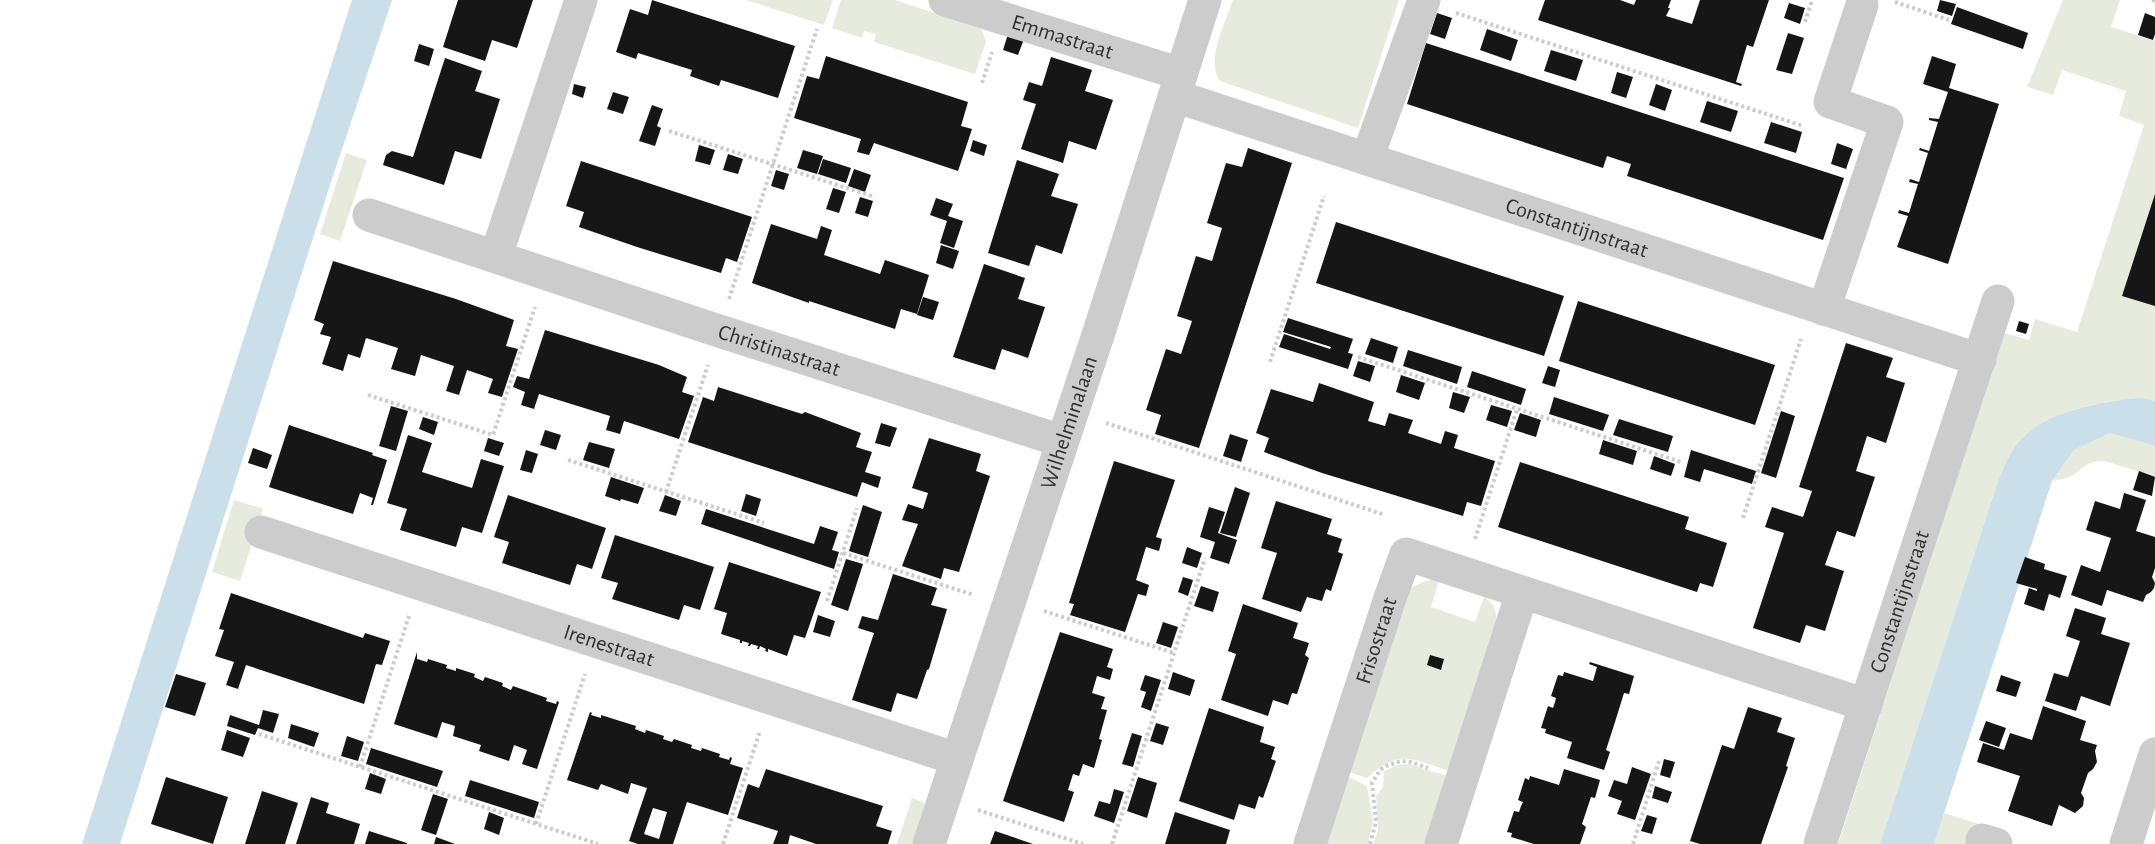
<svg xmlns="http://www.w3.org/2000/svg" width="2155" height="844" viewBox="0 0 2155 844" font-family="'Alegreya Sans',sans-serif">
<rect width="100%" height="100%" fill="#fff"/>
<!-- green -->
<path fill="#e6ebde" d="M746 0H833L824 25Z
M841 0H895L981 28 986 42 975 74 874 42 876 34 864 31 862 38 832 28Z
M1233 0H1399L1358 128 1220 81C1205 60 1226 22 1233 0Z
M2063 0H2120L2111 27 2155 41V401C2121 393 2045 412 2021 439 2009 452 2004 467 1997 484L1880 844H1838L2004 333 2029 340 2035 319 2077 332 2144 125 2119 116 2126 91 2062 70 2053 95 2027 87Z
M346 153 367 160 340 241 320 234Z
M2110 433 2155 446V477L2105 461C2084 461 2086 468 2071 476 2065 479 2058 480 2052 481L2074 450Z
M234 500 263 509 240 581 212 572Z
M1434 579 1439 581 1431 607 1475 622 1484 597C1495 603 1497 613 1497 625L1449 771C1412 759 1400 748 1367 778L1349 772 1410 588 1425 581Z
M1409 764 1447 776 1425 844H1373L1378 830 1376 796 1383 787 1384 771 1397 765Z
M1347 776 1367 786 1373 821 1368 844H1325Z
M912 798 925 803 912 844H897Z
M1944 813 1985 826 1979 844H1934Z"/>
<!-- water -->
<path fill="#cbdfea" d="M352 0H392L327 194 120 844H82Z
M2141 398 2155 401V446L2110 433 2074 450 2052 481 2027 558H2025L2017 582 2019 584 1934 844H1880L1997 484C2004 467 2009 452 2021 439 2045 412 2106 400 2141 398Z"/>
<!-- building -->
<path fill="#161616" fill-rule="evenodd" d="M458 0H533L517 48 492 40 485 61 443 47Z
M652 0 795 46 778 98 721 80 719 86 690 76 692 70 638 53 636 59 616 52 630 9 648 15Z
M1545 0H1620L1634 5 1636 0H1671L1668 8H1670L1666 16 1692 24 1700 0H1769L1753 47 1747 45 1736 82 1742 84 1741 86 1538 20Z
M1940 0 1956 4 1952 16 1937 11Z
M1789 3 1805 8 1800 24 1784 18Z
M1957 7 2028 33 2023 49 1951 24Z
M1437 13 1452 18 1445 39 1430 34Z
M2145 13 2155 17V34L2153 40 2138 35Z
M1487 29 1518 40 1511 61 1480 50Z
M1788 33 1804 38 1792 74 1776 70Z
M1008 34 1024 39 1018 55 1003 50Z
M1426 43 1844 178 1823 240 1627 176 1631 164 1607 156 1603 168 1407 104Z
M419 44 434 49 429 66 414 61Z
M1551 50 1583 60 1576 81 1544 71Z
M826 56 968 102 961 126 972 129 958 171 874 143 869 155 857 152 861 139 794 118 807 76 819 79Z
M1932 56 1956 64 1949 88 1999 104 1948 264 1897 247 1908 216 1898 213 1899 210 1909 213 1918 184 1909 182 1910 179 1919 182 1928 153 1919 150 1920 148 1929 151 1938 122 1929 120V118L1939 119 1948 92 1923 84Z
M1051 57 1092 70 1085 91 1113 100 1096 150 1069 141 1063 163 1021 149 1036 104 1023 100 1029 82 1042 86Z
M445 58 482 71 475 91 500 99 481 159 455 151 444 185 383 165 386 155 392 151 413 157Z
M1617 72 1633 77 1626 98 1611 93Z
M574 84 586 87 583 98 572 94Z
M1656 84 1672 90 1665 111 1649 105Z
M613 92 629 97 623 114 607 109Z
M1707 101 1738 111 1731 132 1700 122Z
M652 105 663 109 657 126 661 128 655 146 639 141Z
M1771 122 1802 132 1796 153 1764 143Z
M973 140 987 145 984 156 970 151Z
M1837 143 1853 149 1846 169 1831 164Z
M699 145 715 150 710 165 695 161Z
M1248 148 1292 163 1199 448 1155 434 1161 415 1146 410 1166 349 1181 354 1192 321 1177 316 1196 256 1212 261 1222 228 1207 223 1226 163 1242 167Z
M803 150 823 156 817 174 797 168Z
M728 154 743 159 738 174 723 170Z
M823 159 851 168 846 183 818 174Z
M1017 160 1059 174 1051 196 1078 204 1062 254 1036 245 1029 266 988 253Z
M581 161 752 217 737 262 726 258 721 273 637 247 579 227 584 212 566 206Z
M854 169 871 175 865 192 848 186Z
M776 170 789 174 784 190 771 186Z
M833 188 846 192 839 213 826 209Z
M2155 194V306L2122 296Z
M860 197 873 201 868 217 855 213Z
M936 198 953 204 948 216 963 221 954 248 940 243 947 221 930 215Z
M1336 222 1564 296 1544 356 1316 283Z
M771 224 817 239 821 226 832 230 824 255 880 274 885 260 929 275 917 314 901 309 895 329 809 301V303L752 283Z
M941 245 959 251 953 269 936 263Z
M333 261 456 299 514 320 506 346 518 349 502 397 488 393 493 379 467 370 459 395 446 391 454 366 421 355 415 376 391 369 398 348 366 338 360 358 348 354 343 371 322 364 331 337 320 334 324 324 314 320Z
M984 264 1025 278 1018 299 1045 307 1028 358 1002 349 995 370 953 357Z
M923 297 939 302 933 320 917 315Z
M1578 301 1775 365 1755 425 1559 361Z
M1288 318 1353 339 1348 353 1353 354 1348 369 1279 347 1284 334 1330 349 1331 347 1283 332Z
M2019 321 2029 324 2026 334 2016 331Z
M545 330 659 365 687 377 682 392 694 396 679 439 624 421 620 434 606 430 610 416 539 394 534 409 521 405 525 392 513 387 517 376 529 379Z
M1371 338 1398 347 1393 363 1365 354Z
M1846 343 1893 358 1886 377 1905 383 1886 443 1867 436 1856 471 1875 477 1855 537 1837 531 1825 565 1844 571 1825 631 1806 625 1800 643 1753 628 1784 533 1765 527 1772 507 1803 517 1812 491 1799 487Z
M1408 350 1462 367 1457 384 1403 366Z
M1358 361 1375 366 1370 382 1353 376Z
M1548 366 1560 370 1555 387 1542 383Z
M1472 371 1526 389 1521 405 1467 387Z
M1401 375 1425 383 1419 400 1396 392Z
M1319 383 1374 402 1368 421 1385 426 1389 413 1413 420 1408 433 1441 444 1445 431 1458 435 1454 448 1495 461 1481 506 1467 502 1463 516 1322 473 1264 452 1269 438 1256 433 1271 389 1313 402Z
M718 387 802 414 805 412 861 433 856 447 872 452 865 472 881 477 878 488 862 482 857 497 688 442 703 397 714 401Z
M1453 392 1470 397 1464 413 1449 408Z
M1554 397 1609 415 1603 431 1549 414Z
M1491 405 1512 411 1507 427 1486 420Z
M391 406 408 411 396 451 379 446Z
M1781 411 1795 416 1776 478 1761 473Z
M1520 413 1541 420 1536 437 1514 430Z
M423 417 438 422 434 435 419 429Z
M1619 419 1673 436 1668 452 1613 435Z
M881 423 897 428 890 447 875 443Z
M289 425 373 453 372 455 387 460 373 505H371L373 498 360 493 353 514 269 487Z
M545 430 561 435 556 450 540 445Z
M1230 434 1248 440 1241 462 1223 456Z
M408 435 432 443 422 472 472 488 481 459 504 466 482 533 462 527 456 547 400 530 407 509 387 503Z
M488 438 504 443 499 456 484 451Z
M929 438 981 454 976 471 990 476 959 572 944 568 941 579 902 566 918 524 902 520 908 504 923 509 928 493 912 488Z
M1603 440 1637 451 1633 465 1599 454Z
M589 442 615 449 609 468 583 460Z
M253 448 272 455 267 469 248 463Z
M526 450 538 454 532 473 520 470Z
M1691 450 1756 471 1752 484 1704 469 1700 482 1684 477Z
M1654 456 1675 464 1671 476 1650 469Z
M1114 461 1175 480 1156 537 1162 539 1159 551 1146 547 1136 580 1149 585 1146 596 1138 594 1125 632 1070 615 1074 604 1069 603Z
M1520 462 1689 517 1685 529 1727 543 1713 587 1700 583 1697 592 1498 527Z
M2139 471 2155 477 2152 496 2133 490Z
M611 477 644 488 638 504 621 499 620 501 605 496Z
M1235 487 1250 493 1236 537 1220 533Z
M2124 493 2146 500 2136 531 2155 537V568L2152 577 2155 583 2154 588 2151 592 2146 595 2143 602 2107 590 2102 606 2071 595 2081 565 2100 572 2111 538 2086 530 2095 501 2120 509Z
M746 494 761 499 756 516 741 511Z
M508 495 606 528 592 569 577 564 570 585 502 563 509 542 494 537Z
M665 495 681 501 676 516 659 511Z
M1276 501 1332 519 1327 534 1342 539 1338 552 1343 554 1331 591 1326 589 1322 601 1307 597 1301 612 1262 599 1277 553 1261 548Z
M863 505 882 512 868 557 849 551Z
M1209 507 1225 512 1218 533 1237 540 1229 564 1210 558 1215 542 1200 537Z
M706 509 814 544 820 526 838 532 832 550 839 552 834 569 701 524Z
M615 535 714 567 700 610 684 605 679 620 612 599 618 583 601 578Z
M1187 547 1202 553 1197 568 1182 563Z
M2025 557 2045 564 2044 569 2067 576 2060 598 2049 594 2044 611 2024 604 2029 588 2037 591V589L2016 583Z
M846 559 863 564 848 611 831 605Z
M729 562 821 592 805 638 794 635 787 656 768 649V652L765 651 766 649 760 646 759 649H757L758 646 751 644 750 646H748L749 643 742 641V643H740V640L721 634 727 613 714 609Z
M893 574 937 588 931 605 947 609 929 669 927 670 917 699 897 693 891 712 852 700 874 633 858 628 862 616 878 620Z
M1183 577 1193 580 1188 596 1178 592Z
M1201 586 1219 592 1213 612 1194 606Z
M231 593 363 638 365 633 390 641 382 665 376 664 364 704 246 665 238 689 226 685 234 662 215 656 224 630 219 629Z
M1243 604 1298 623 1293 638 1309 643 1305 655 1309 658 1297 694 1292 693 1288 705 1273 700 1268 716 1221 700 1236 654 1228 651Z
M2075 608 2106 618 2101 634 2130 643 2110 706 2081 696 2076 711 2045 701 2054 673 2068 677 2080 641 2066 636Z
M818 615 835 621 830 637 813 632Z
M1163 622 1178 627 1171 648 1156 643Z
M1060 632 1113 649 1107 667 1113 669 1110 680 1097 676 1092 693 1105 697 1101 709 1107 710 1099 739 1102 740 1094 768 1083 764 1079 776 1073 774 1068 790 1074 792 1064 822 1003 801Z
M417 652V659L427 662 428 659 447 665 446 668 456 671V668L475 674 474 677 483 681 485 677 503 683 502 686 511 690 513 686 547 698 546 701 556 704 557 701 559 702 537 769 522 764 527 750 514 745 509 761 479 751 481 745 453 736 455 726 442 722 437 738 394 724Z
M1430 655 1444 659 1441 670 1427 665Z
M1590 662 1634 676 1629 694 1624 693 1615 722 1606 750 1610 752 1604 770 1567 758 1572 742 1545 733 1546 729 1541 728 1548 706 1553 708 1555 702 1556 698 1551 696 1558 675 1563 676 1564 672 1593 681 1597 667 1589 664Z
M1173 672 1195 680 1190 696 1168 689Z
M176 674 206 683 195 716 165 707Z
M1145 675 1161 680 1151 711 1141 707 1146 692 1140 690Z
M2001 675 2021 682 2016 697 1996 691Z
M2043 706 2086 721 2080 740 2097 745 2095 751 2097 762 2093 769 2088 773 2081 793 2084 798 2083 806 2075 813 2059 805 2052 826 2008 811 2020 776 1977 762 1983 743 2004 750 2010 733 2032 740Z
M1748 707 1782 718 1777 732 1795 738 1786 766 1788 767 1761 844H1700L1690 841 1722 745 1734 749Z
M1209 708 1264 727 1260 742 1275 747 1271 759 1276 761 1263 798 1259 796 1255 809 1239 804 1234 820 1179 801Z
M263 710 279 714 273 733 258 728 255 735 227 726 230 715 259 725Z
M590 712 592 713 591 715 601 718V715L636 726 635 729 645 733 646 730 664 736 663 739 672 742 674 739 692 745 691 748 701 751 702 748 720 754 719 757 729 760 730 757 732 758 730 764 743 768 728 815 687 802 673 844H638L629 841 647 788 631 783 628 794 601 784 598 790 567 780ZM653 808 667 812 659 839 644 834Z
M1986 721 2006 728 1999 747 1979 740Z
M1156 723 1169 727 1163 745 1150 741Z
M291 724 319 733 314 747 288 738Z
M227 730 250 738 243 757 221 750Z
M1132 733 1142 736 1133 767 1122 764Z
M347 736 364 742 358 761 341 756Z
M371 748 443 771 437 787 366 764Z
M1664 759 1675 762 1670 778 1660 775Z
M1632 767 1651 774 1635 820 1617 814 1622 801 1608 796 1614 780 1627 784Z
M766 769 883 806 876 826 892 831 888 844H816L790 835 788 844H773L778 831 737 818 748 784 759 788Z
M1564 769 1600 780 1595 798 1591 797 1582 824 1586 827 1580 844H1534L1511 837 1512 833 1507 832 1514 811 1519 812 1521 806 1523 802 1518 800 1525 778 1529 780 1530 776 1559 785Z
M370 773 386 779 381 794 365 789Z
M166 777 228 797 213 844 151 824Z
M1138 777 1157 783 1147 818 1127 811Z
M470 780 539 802 534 818 465 796Z
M1655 786 1672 792 1668 803 1652 798Z
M1114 789 1124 792 1114 823 1094 816 1099 801 1110 804Z
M262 791 298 803 285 844H245Z
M433 794 448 799 436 835 421 830Z
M311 797 329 803 326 813 360 824 354 844H296Z
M489 812 504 818 499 835 484 829Z
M1175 812 1230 830 1226 844H1165Z
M1647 815 1657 818 1652 834 1641 831Z
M369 831 407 843V844H365Z
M995 831 1033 844H990Z
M436 837 455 844H434Z"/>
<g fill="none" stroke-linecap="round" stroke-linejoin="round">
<!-- path -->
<path stroke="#ccc" stroke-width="4" stroke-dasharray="3 3" stroke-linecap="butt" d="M2152 0 2155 1
M1895 2 1949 20
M1456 13 1803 126
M1805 22 1812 0
M982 83 992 52
M669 131 875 197
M729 299 817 29
M1358 357 1681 462
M1270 362 1324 196
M368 395 493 435 535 307
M1106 423 1385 515
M568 460 764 523
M666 492 708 365
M1743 518 1801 339
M1475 539 1517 409
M843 553 974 595
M827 601 857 508
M1044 611 1174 653
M259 734 598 844
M360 767 409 616
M978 810 1083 844
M536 824 585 674
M723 844 760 731
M1112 844 1205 558
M1370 844 1376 822 1372 783 1380 770 1386 766 1401 761 1411 762 1428 768
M1633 844 1659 761"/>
<!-- minor -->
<g stroke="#ccc" stroke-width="33">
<path id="s1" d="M945 0 1181 74"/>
<path id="s2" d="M1175 96 1980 360"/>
<path d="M1367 159 1424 0"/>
<path id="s3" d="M369 215 719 331 1062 441"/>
<path d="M496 256 581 0"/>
<path d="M1824 309 1887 122 1830 102 1862 5"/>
<path id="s4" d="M261 532 957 759"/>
<path d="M1982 840 1996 844"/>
<path id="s5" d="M929 844 1100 329 1205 0"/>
<path id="s6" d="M1310 844 1390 598 1406 554 1866 705"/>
<path d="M1441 844 1522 593"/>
<path id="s7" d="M1820 844 1998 301"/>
<path d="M2126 844 2155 754"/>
</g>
</g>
<g text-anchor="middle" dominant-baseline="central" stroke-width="6" stroke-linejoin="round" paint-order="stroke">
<!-- street labels -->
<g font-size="22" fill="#2f2f2f" stroke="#fff">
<text stroke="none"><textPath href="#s1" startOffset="123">Emmastraat</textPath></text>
<text stroke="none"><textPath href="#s2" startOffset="423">Constantijnstraat</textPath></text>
<text stroke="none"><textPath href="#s3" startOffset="432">Christinastraat</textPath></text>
<text stroke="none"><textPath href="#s5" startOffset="444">Wilhelminalaan</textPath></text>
<text stroke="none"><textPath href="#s7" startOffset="255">Constantijnstraat</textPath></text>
<text stroke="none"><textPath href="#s6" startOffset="214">Frisostraat</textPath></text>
<text stroke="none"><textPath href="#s4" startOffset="366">Irenestraat</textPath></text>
</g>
</g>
</svg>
